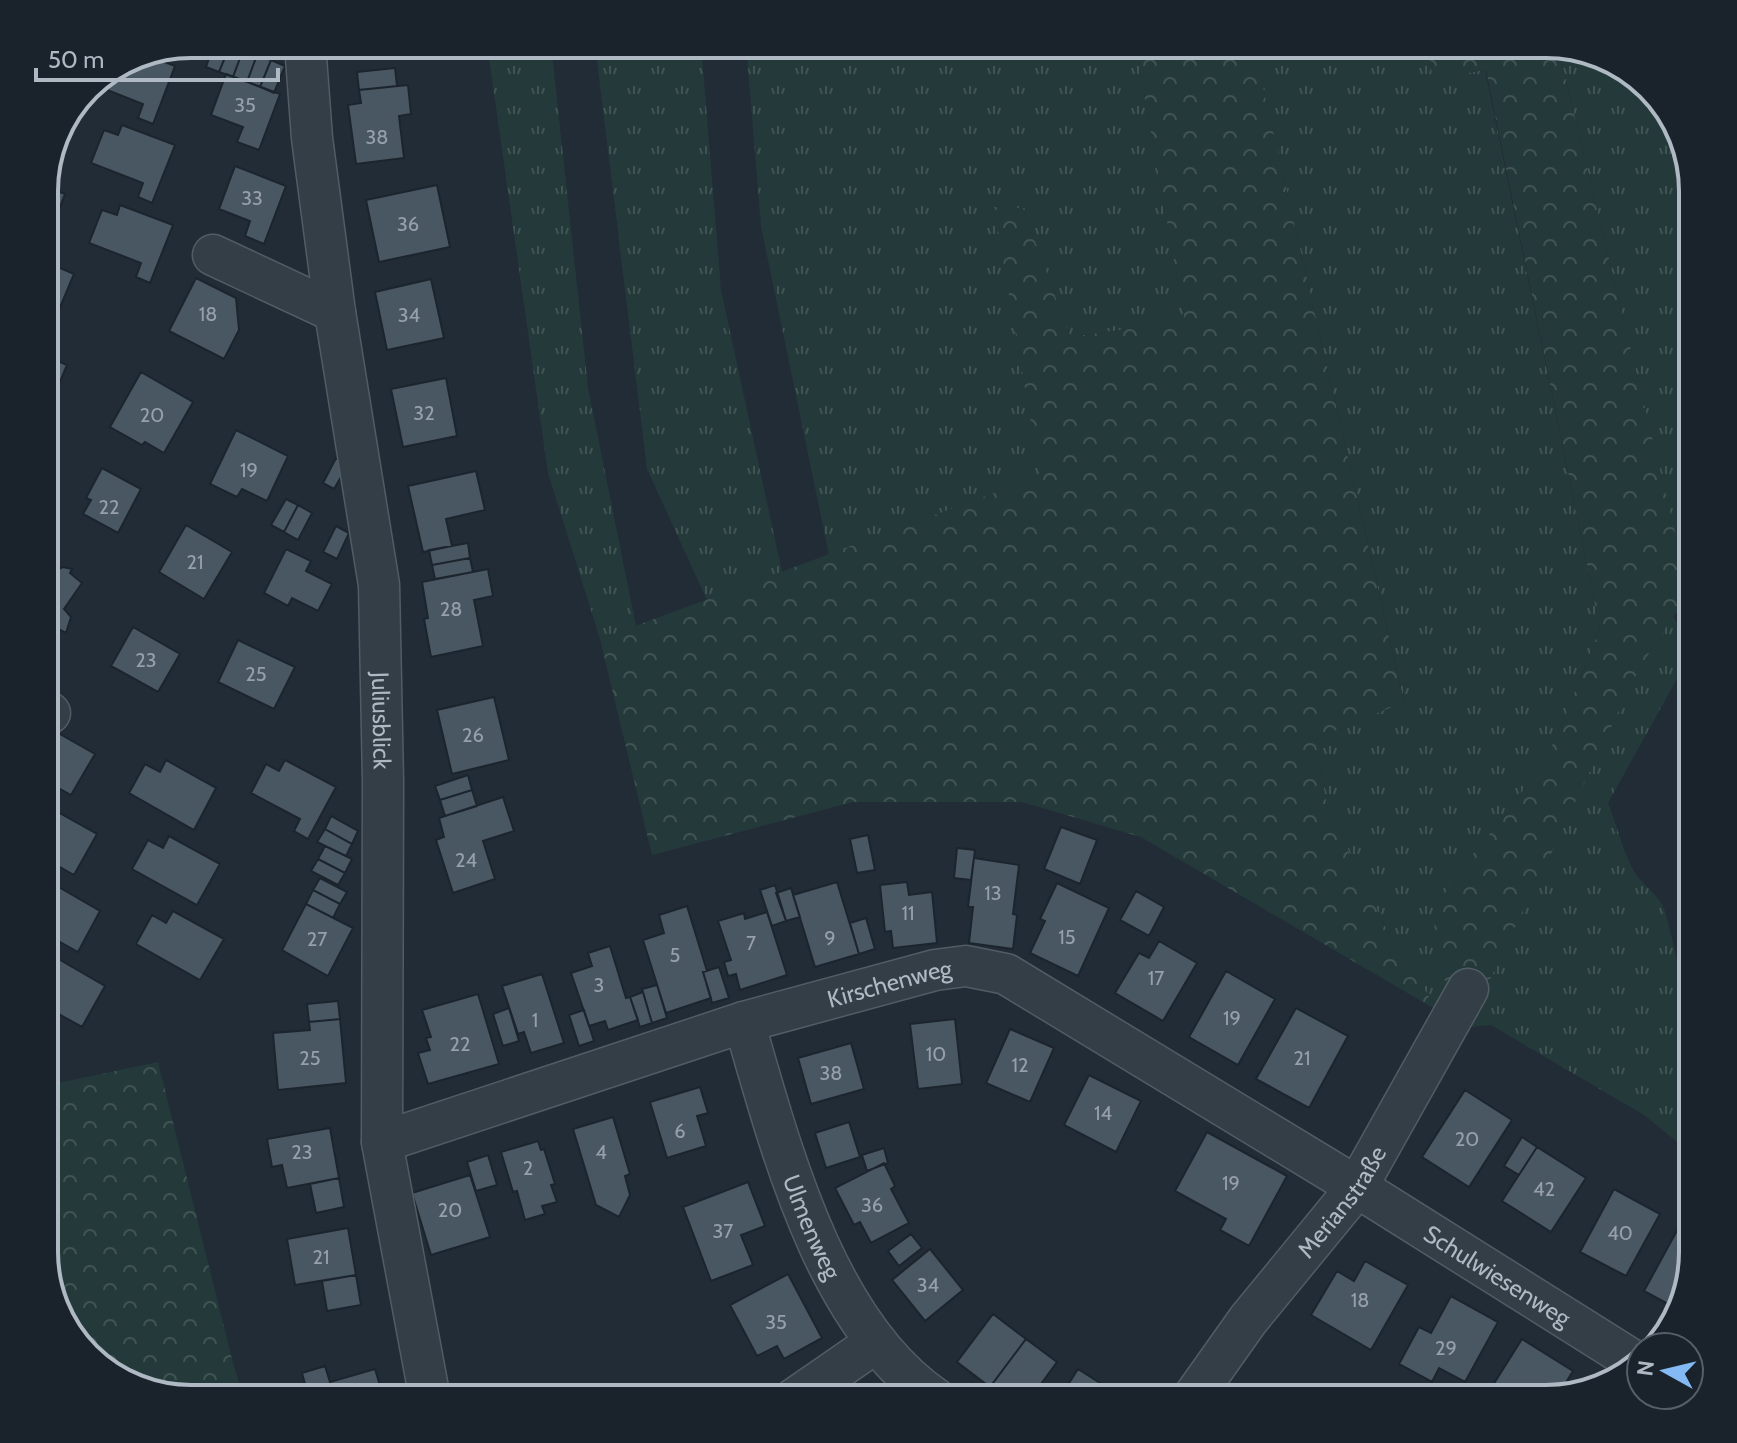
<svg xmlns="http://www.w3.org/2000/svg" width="1737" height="1443" viewBox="0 0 1737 1443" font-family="Cabin,sans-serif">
<defs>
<pattern id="grass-tufts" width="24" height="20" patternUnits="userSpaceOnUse" patternTransform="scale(2)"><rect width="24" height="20" fill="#243939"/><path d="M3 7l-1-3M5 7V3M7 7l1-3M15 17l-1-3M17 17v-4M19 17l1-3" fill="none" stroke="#415454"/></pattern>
<pattern id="forest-crowns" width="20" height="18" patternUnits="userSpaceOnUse" patternTransform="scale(2)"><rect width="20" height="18" fill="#243939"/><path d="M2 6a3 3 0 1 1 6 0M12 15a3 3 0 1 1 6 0" fill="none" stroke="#415454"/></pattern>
</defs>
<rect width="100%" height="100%" fill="#212c37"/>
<!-- grass -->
<path fill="url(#grass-tufts)" d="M487 44H551L588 388 636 626 600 639 548 473Z
M595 44H701L721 290 782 572 707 600 647 469Z
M746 44H1135L1185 321 1070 337 1023 208H995L1041 476 829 555 761 226Z
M1253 44H1427L1433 78 1485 70 1600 629 1556 739 1511 809 1466 862 1639 669 1673 616 1693 650 1608 803C1617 825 1623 853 1635 873 1643 886 1661 896 1665 912 1680 961 1707 1105 1686 1149L1644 1115 1491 1025 1465 1027 1440 1012 1397 951 1327 806 1315 739 1404 701Z
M1564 50 1643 81 1682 134 1693 191V538L1680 554 1559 51Z"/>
<!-- forest -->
<path fill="url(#forest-crowns)" d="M1135 44H1253L1404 702 1315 739 1327 806 1397 951 1440 1012 1141 837 1022 802H853L652 855 600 639 1040 476 994 207 1023 208 1070 337 1185 321Z
M1427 44H1547L1564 50 1559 52 1680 553 1693 538V596L1673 616 1639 669 1482 996 1439 978 1433 911 1466 862 1511 809 1556 739 1600 629 1486 70 1433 78Z
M158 1062 233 1363 244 1399H190L94 1362 59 1317 44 1261V1086Z"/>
<!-- building -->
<path fill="#495762" stroke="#1c252e" stroke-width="2" d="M214 44 230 45 219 72 206 67Z
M230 45 243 50 233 77 219 72Z
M243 50 257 55 247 82 233 77Z
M257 55 271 60 260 87 247 82Z
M154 58 175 66 153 124 138 118 143 104 92 84 94 81Z
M271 60 285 66 274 93 260 87Z
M395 68 397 86 359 90 357 72Z
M226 74 280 94 259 150 237 142 243 127 211 115Z
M408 85 411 114 399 116 404 158 356 164 348 105 361 103 359 90Z
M83 94 87 96 74 129 61 124Z
M122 125 175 145 152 203 138 197 143 183 91 163 104 130 118 135Z
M235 166 286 186 264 244 245 236 250 221 219 209Z
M437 185 450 247 379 262 366 200Z
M44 186 65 194 49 235 44 233Z
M120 205 173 225 150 283 136 277 141 263 89 243 102 210 117 215Z
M44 261 74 274 56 317 44 312Z
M196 278 236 298 239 330 224 359 169 331Z
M431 279 444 338 387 350 375 292Z
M44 355 67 365 48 411 44 409Z
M141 372 193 402 164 453 145 442 142 445 110 427Z
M446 378 457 436 403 447 391 389Z
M236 430 288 456 267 501 242 489 237 497 210 484Z
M336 458 348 465 334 489 323 483Z
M102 468 141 489 118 533 83 514 91 500 86 498Z
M476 471 485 510 446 519 452 546 423 552 408 486Z
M286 499 298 505 284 532 271 525Z
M298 505 312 513 298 540 284 532Z
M186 525 232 552 204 599 159 572Z
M336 526 349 533 337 559 323 552Z
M468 543 470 558 432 565 429 550Z
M286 549 311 561 306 571 332 584 318 611 292 598 288 606 264 593Z
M470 558 473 572 435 579 432 565Z
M44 562 59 569 63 567 72 569 70 573 82 583 64 609 71 617 66 633 44 622Z
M488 569 493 596 474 600 483 646 431 657 424 619 428 618 422 582Z
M133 627 180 654 158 692 111 666Z
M238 640 295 667 274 709 218 682Z
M494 697 509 760 452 774 437 710Z
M44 725 95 754 71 795 44 780Z
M166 760 216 788 194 830 129 793 145 764 160 772Z
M285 760 336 787 308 839 294 831 300 819 251 793 266 764 279 771Z
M468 775 472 790 440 800 435 786Z
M472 790 477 806 445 816 440 800Z
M503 797 514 831 483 841 495 879 453 893 436 840 444 837 439 818Z
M47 806 97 834 74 875 44 858V810Z
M331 816 358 831 352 844 325 829Z
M1061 827 1097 840 1080 884 1044 869Z
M325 829 352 844 346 856 317 842Z
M868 835 875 870 857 873 850 839Z
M169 836 220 864 197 905 132 869 148 840 163 848Z
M325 846 352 859 345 873 318 859Z
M957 848 975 850 971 880 954 878Z
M974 858 1019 865 1013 914 1017 915 1013 949 969 943 973 907H968Z
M318 859 345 873 338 885 311 871Z
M320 878 347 892 340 904 313 890Z
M50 882 100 911 78 952 44 933V893Z
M837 882 859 954 815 967 793 895Z
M907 882 909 895 932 892 937 943 893 948 891 931 885 932 880 885Z
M1057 883 1109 908 1078 976 1030 953 1045 921 1040 919Z
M775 885 786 921 772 926 760 890Z
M791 888 800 917 786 921 776 893Z
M313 890 340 904 333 918 306 904Z
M1136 891 1164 907 1149 936 1120 920Z
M306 904 353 928 328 976 282 950Z
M687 906 707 971 703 972 711 998 666 1013 643 940 664 933 659 915Z
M173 911 224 939 200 980 136 944 152 915 166 923Z
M767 912 787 975 740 990 736 974 728 976 724 962 731 960 718 921 744 913 745 919Z
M866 918 875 949 859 954 850 923Z
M1159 941 1197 963 1163 1021 1115 993 1139 953 1149 958Z
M610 946 626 998 630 997 638 1020 608 1030 605 1021 589 1026 571 973 592 966 588 953Z
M55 957 105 986 82 1027 44 1006V967L48 969Z
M719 967 729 998 712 1003 703 972Z
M1226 971 1275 999 1238 1065 1189 1037Z
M542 974 564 1043 531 1053 524 1032 518 1034 502 986Z
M657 985 667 1018 652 1023 642 989Z
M643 992 652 1023 640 1027 630 997Z
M478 994 499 1064 428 1084 418 1053 430 1050 426 1038 431 1037 422 1010Z
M338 1001 340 1019 309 1022 307 1004Z
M509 1008 519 1041 503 1046 493 1014Z
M1296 1008 1348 1036 1309 1108 1256 1079Z
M584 1010 594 1041 579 1046 569 1015Z
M340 1019 346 1083 278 1090 273 1033 310 1030 309 1022Z
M955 1019 962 1084 918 1089 910 1024Z
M1010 1029 1054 1048 1030 1102 986 1083Z
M851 1043 864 1089 811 1104 798 1058Z
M1089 1075 1141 1101 1116 1152 1064 1125Z
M700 1087 708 1113 697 1116 706 1146 667 1158 650 1102Z
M1465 1090 1512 1120 1469 1187 1422 1157Z
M613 1117 630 1174 625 1176 630 1195 619 1217 596 1205 573 1129Z
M849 1122 860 1157 826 1168 815 1133Z
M330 1128 339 1178 287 1188 282 1165 272 1167 267 1139Z
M1207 1132 1287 1176 1249 1246 1220 1230 1226 1219 1175 1191Z
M1522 1137 1537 1147 1519 1175 1504 1166Z
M538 1141 541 1150 544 1149 555 1184 551 1185 557 1202 542 1206 545 1214 525 1220 517 1191 513 1192 501 1152Z
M1537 1147 1586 1178 1551 1232 1502 1201Z
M884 1148 888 1163 867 1171 862 1155Z
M488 1155 497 1185 476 1191 467 1162Z
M884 1163 895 1186 891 1189 909 1223 871 1243 860 1222 854 1225 835 1188Z
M470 1175 490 1237 431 1255 412 1193Z
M339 1178 344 1207 316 1213 310 1184Z
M748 1182 765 1226 741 1235 753 1265 711 1281 683 1207Z
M1614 1189 1660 1214 1626 1276 1580 1252Z
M1680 1225 1693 1232V1253L1668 1304 1644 1291Z
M348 1228 356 1275 295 1285 287 1239Z
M911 1234 922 1248 899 1266 888 1251Z
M930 1249 963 1290 925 1321 892 1280Z
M1365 1261 1408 1285 1371 1350 1311 1315 1337 1271 1354 1281Z
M1687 1268 1672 1307 1668 1304Z
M788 1274 822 1338 784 1359 777 1346 757 1356 730 1305Z
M356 1275 361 1305 327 1311 322 1281Z
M1451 1296 1498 1322 1465 1382 1439 1368 1432 1382 1399 1364 1419 1327 1431 1333Z
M993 1314 1026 1339 990 1387 957 1362Z
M1026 1339 1057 1362 1030 1399H1007L990 1387Z
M1522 1339 1573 1371 1557 1397 1497 1399 1488 1393Z
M325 1366 330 1382 375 1369 384 1399H309L302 1373Z
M1078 1369 1125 1399H1059Z
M844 1380 862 1399H824Z
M718 1386 726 1399H698Z"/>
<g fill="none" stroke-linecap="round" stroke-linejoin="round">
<!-- minor casing -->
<g stroke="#525c65" stroke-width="43">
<g id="minor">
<path id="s1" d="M305 44 312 138 335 312 379 585 383 781 382 1142 430 1399"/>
<path d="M213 255 335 312"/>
<path d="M44 710 50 713"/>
<path id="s2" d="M744 1022C780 1145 824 1323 936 1399"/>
<path id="s3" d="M382 1142 744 1022 935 970 966 966 1006 974 1357 1187 1637 1363"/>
<path d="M794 1399 875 1343"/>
<path id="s4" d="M1192 1399 1248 1320 1357 1187 1468 989"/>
</g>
</g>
<!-- minor -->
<use href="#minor" stroke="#343e47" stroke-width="40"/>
</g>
<g text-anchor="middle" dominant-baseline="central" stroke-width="6" stroke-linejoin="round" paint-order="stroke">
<!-- number labels -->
<g font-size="20" fill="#96a0ac">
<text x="245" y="105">35</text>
<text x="377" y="137">38</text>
<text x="252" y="198">33</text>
<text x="408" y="224">36</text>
<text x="208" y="314">18</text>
<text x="409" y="315">34</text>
<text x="424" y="413">32</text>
<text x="152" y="415">20</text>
<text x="249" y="470">19</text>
<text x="109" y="507">22</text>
<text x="195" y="562">21</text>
<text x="451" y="609">28</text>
<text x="146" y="660">23</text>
<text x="256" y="674">25</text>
<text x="473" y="735">26</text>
<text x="466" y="860">24</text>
<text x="993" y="893">13</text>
<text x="908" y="913">11</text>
<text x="1067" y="937">15</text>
<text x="830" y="938">9</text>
<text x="317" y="939">27</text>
<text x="751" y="943">7</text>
<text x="675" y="955">5</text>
<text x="1156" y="978">17</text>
<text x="599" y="985">3</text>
<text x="1232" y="1018">19</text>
<text x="535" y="1020">1</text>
<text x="460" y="1044">22</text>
<text x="936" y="1054">10</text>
<text x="310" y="1058">25</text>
<text x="1302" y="1058">21</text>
<text x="1020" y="1065">12</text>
<text x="831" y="1073">38</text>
<text x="1103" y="1113">14</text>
<text x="680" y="1131">6</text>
<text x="1467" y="1139">20</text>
<text x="302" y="1152">23</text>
<text x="601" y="1152">4</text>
<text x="528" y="1168">2</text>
<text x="1231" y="1183">19</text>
<text x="1544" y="1189">42</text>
<text x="872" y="1205">36</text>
<text x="450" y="1210">20</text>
<text x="723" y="1231">37</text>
<text x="1620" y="1233">40</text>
<text x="321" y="1257">21</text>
<text x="928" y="1285">34</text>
<text x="1360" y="1300">18</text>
<text x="776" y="1322">35</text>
<text x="1446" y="1348">29</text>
</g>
<!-- street labels -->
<g font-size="24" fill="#afb9c4" stroke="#1a232c">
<text stroke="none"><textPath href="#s1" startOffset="682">Juliusblick</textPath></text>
<text stroke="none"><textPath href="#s3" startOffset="532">Kirschenweg</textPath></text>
<text stroke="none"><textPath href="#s4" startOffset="248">Merianstraße</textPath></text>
<text stroke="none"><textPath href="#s2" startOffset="216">Ulmenweg</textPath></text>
<text stroke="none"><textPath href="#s3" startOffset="1228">Schulwiesenweg</textPath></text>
</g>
</g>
<!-- crop -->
<path d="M0 0H1737V1443H0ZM191 58H1546A133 133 0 0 1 1679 191V1252A133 133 0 0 1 1546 1385H191A133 133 0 0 1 58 1252V191A133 133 0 0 1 191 58Z" fill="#1a232c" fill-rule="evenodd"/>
<path fill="none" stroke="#afb9c4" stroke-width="4" d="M191 58H1546A133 133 0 0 1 1679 191V1252A133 133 0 0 1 1546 1385H191A133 133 0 0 1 58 1252V191A133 133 0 0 1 191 58Z"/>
<!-- north arrow -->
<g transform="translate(1665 1371) rotate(278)"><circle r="38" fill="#1a232c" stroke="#565f69" stroke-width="2"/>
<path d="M0-6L14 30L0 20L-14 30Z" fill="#85b9f3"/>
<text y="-12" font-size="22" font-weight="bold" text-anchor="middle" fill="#afb9c4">N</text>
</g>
<!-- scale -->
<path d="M36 68v12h242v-12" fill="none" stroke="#afb9c4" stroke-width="4"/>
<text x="48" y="68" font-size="24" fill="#afb9c4" stroke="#1a232c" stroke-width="6" paint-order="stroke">50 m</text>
</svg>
